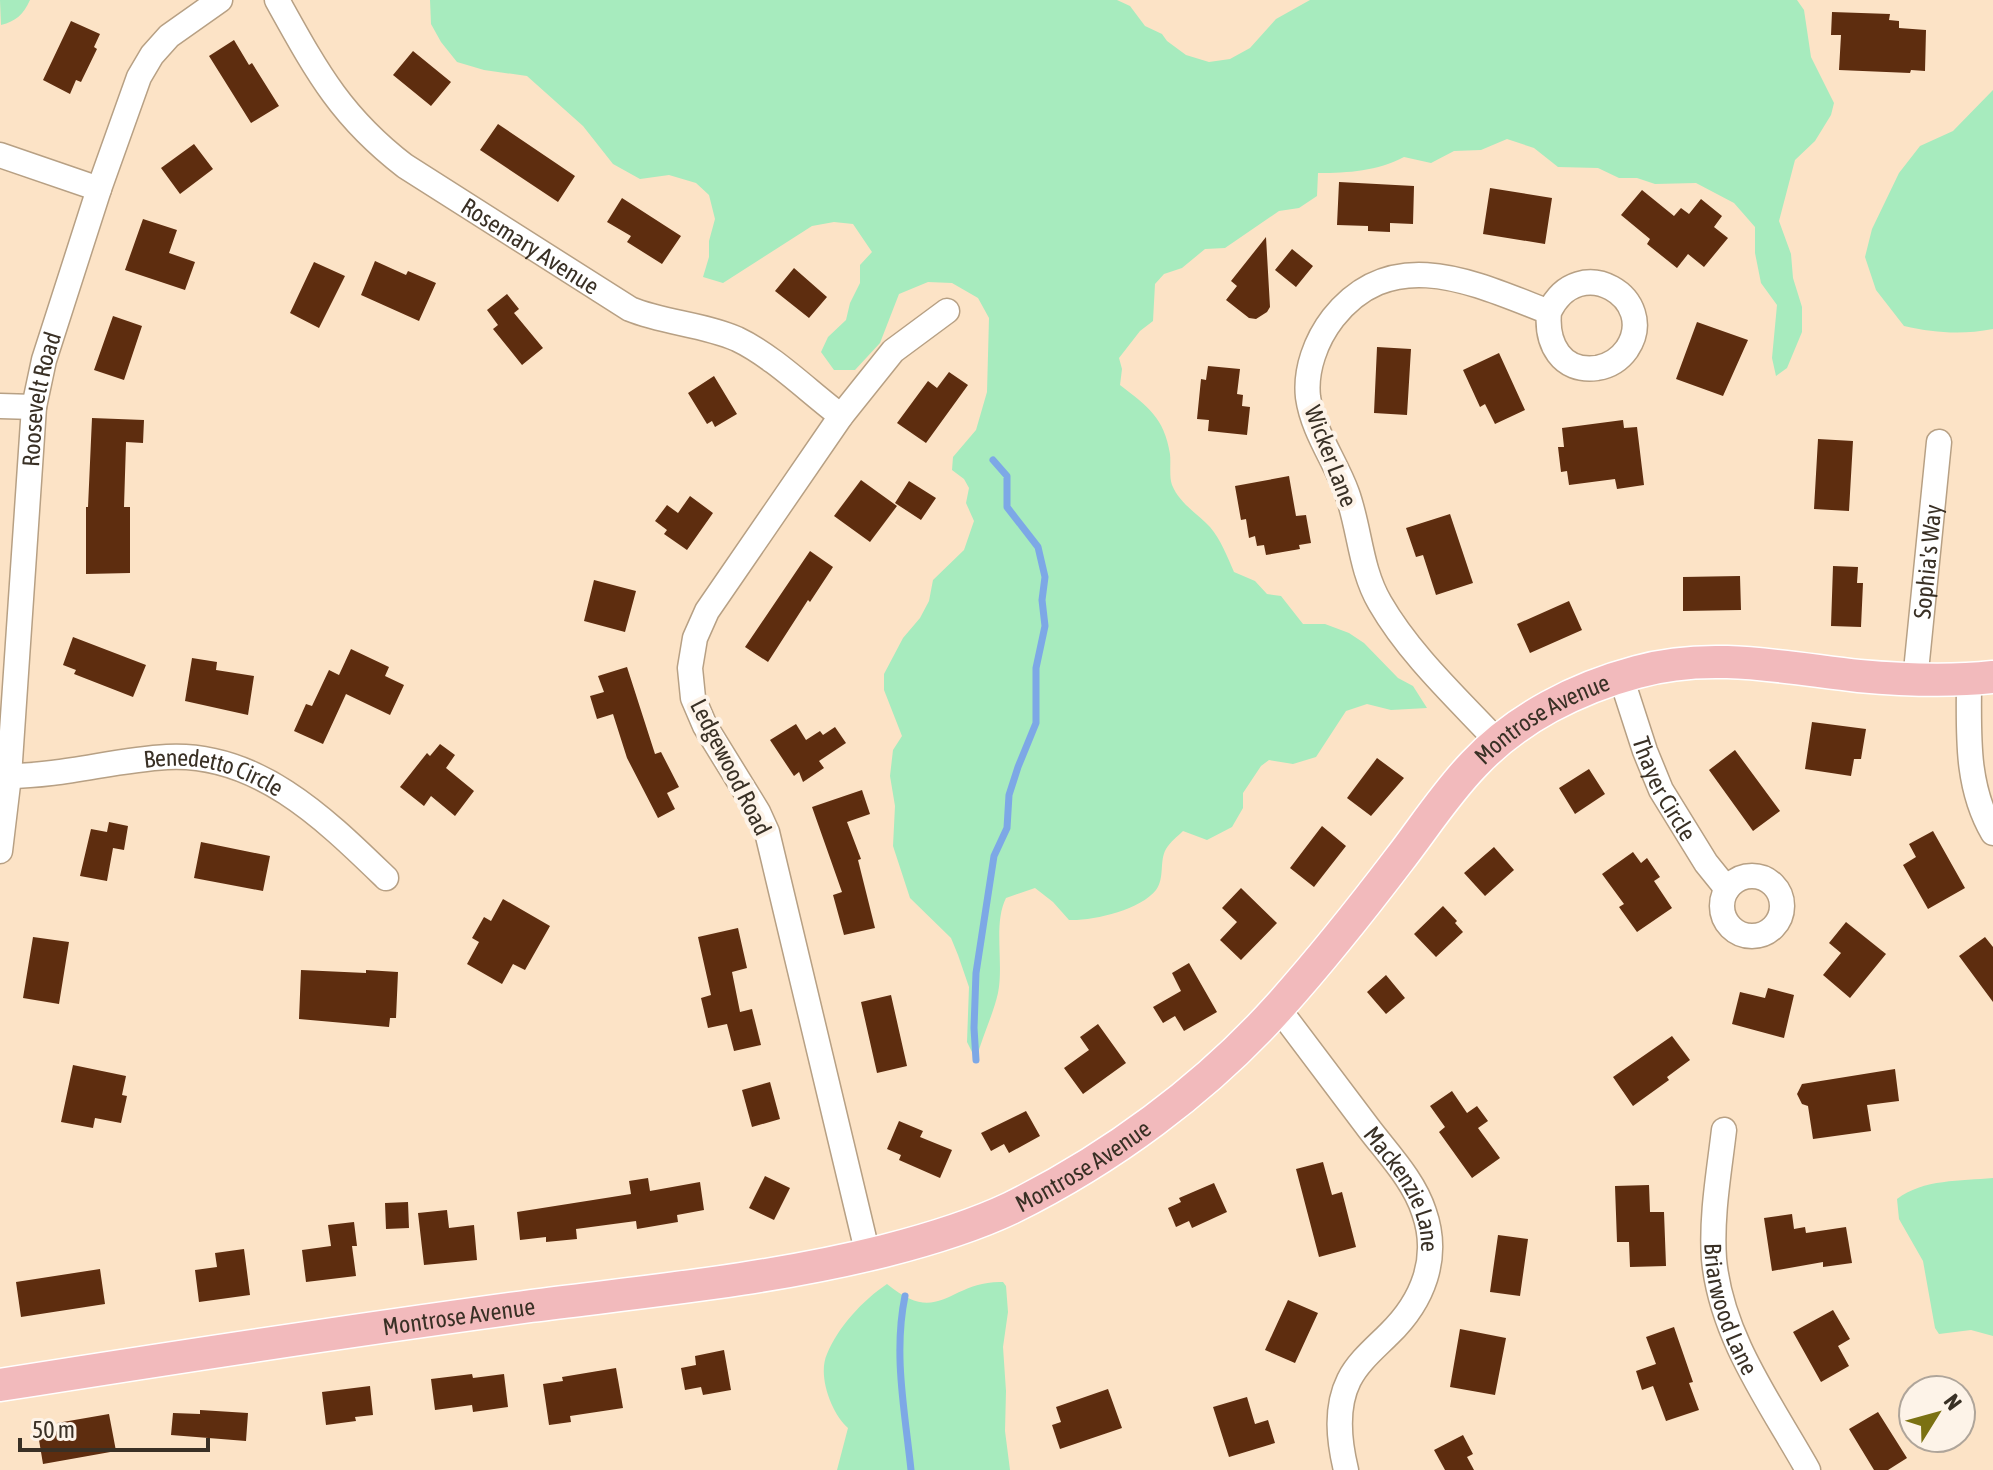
<svg xmlns="http://www.w3.org/2000/svg" width="1993" height="1470" viewBox="0 0 1993 1470" font-family="'Asap Condensed',sans-serif">
<rect width="100%" height="100%" fill="#fce3c6"/>
<!-- green -->
<path fill="#a7ebbe" d="M0 0H30C23 15 16 21 1 25Z
M430 0H1117L1130 6 1145 26 1162 34 1167 41 1186 55 1209 62 1230 59 1250 48 1276 19 1310 0H1797L1804 10 1811 57 1834 103 1831 115 1815 141 1795 160 1779 221 1791 254 1793 278 1802 307V332L1787 368 1776 376 1772 358 1777 305 1761 283 1755 253V227L1734 203 1696 183 1655 184 1637 178H1619L1598 168 1558 167 1534 148 1507 139 1481 150 1454 151 1431 163 1404 157C1377 171 1349 173 1318 173L1317 196 1299 208 1279 211 1225 248 1205 249 1182 268 1164 274 1155 284 1153 321 1140 331 1119 358 1122 369 1120 385C1148 407 1164 417 1170 454 1171 463 1169 477 1172 485 1180 504 1197 513 1210 527 1221 540 1227 556 1234 572L1255 581 1267 594 1281 596 1303 624H1325L1349 633 1364 643 1398 678 1413 686 1427 708 1391 710 1367 704 1346 711 1316 757 1293 764 1269 760 1261 766 1243 793V808L1232 827 1207 840 1183 831C1178 836 1170 842 1166 849 1159 861 1165 878 1156 890 1140 910 1093 921 1069 920L1053 902 1035 888 1006 898C993 924 1004 963 998 993 993 1015 982 1037 976 1060L967 1042 969 987 958 955 951 938 910 898 893 846 895 806 890 776 893 750 902 736 884 690V674L903 638 920 618 929 601 933 580 964 550 974 521 966 503 969 488 964 479 952 470 953 457 976 430 987 392 989 318 978 298 952 283 928 282 899 294 880 343 855 370H834L821 352 828 337 846 320 850 303 860 283V265L872 252 853 224 834 222 812 226 723 283 703 277 709 257V241L715 219 709 195 696 183 669 175 640 179 613 164 583 126 527 76 484 70 457 62 441 42 431 24Z
M1993 90V329C1962 335 1935 333 1904 326L1876 290 1865 257 1872 229 1899 173 1920 146 1953 131Z
M1993 1178V1336L1971 1330 1939 1334 1935 1328 1923 1261 1899 1219 1897 1199C1923 1179 1961 1181 1993 1178Z
M1003 1282 1006 1286 1008 1312 1003 1347 1006 1391 1005 1431 1010 1470H837L848 1428C832 1414 817 1376 827 1354 838 1327 863 1300 887 1284 940 1328 949 1280 1003 1282Z"/>
<g fill="none" stroke-linecap="round" stroke-linejoin="round">
<!-- stream -->
<path stroke="#7da8e6" stroke-width="7" d="M976 1060 974 1028 976 973 994 856 1007 828 1009 795 1018 767 1036 723V668L1045 626 1042 600 1045 577 1038 547 1007 507V476L993 460
M905 1296C893 1354 905 1412 911 1470"/>
</g>
<!-- building -->
<path fill="#5e2d0f" d="M1832 12 1890 14 1889 20 1899 21V28L1926 30 1925 71 1911 70 1910 73 1839 70 1841 35H1831Z
M71 21 100 34 94 47 97 49 81 82 76 80 70 94 43 80Z
M234 40 249 65 252 63 279 106 251 123 209 56Z
M413 51 451 82 431 106 393 75Z
M498 124 575 176 558 202 480 150Z
M194 144 213 169 180 194 161 168Z
M1339 182 1414 186 1413 224 1390 223V232L1368 231V226L1337 225Z
M1490 188 1552 198 1545 244 1483 234Z
M1642 190 1674 216 1681 208 1689 214 1701 199 1722 216 1714 227 1728 238 1704 267 1688 254 1677 268 1647 244 1650 239 1621 215Z
M622 198 681 236 662 264 627 242 631 236 607 222Z
M143 219 177 230 169 253 195 262 185 290 125 270Z
M1266 237 1270 307 1267 312 1256 319 1249 318 1226 300 1237 286 1231 281Z
M1292 249 1313 266 1296 287 1275 270Z
M375 261 406 275 408 271 436 283 419 321 361 295Z
M314 262 345 276 319 328 290 313Z
M794 268 827 297 809 318 775 291Z
M507 294 519 309 514 313 543 348 522 365 493 329 498 325 487 310Z
M113 316 142 326 124 380 94 370Z
M1697 322 1748 340 1723 396 1676 379Z
M1377 347 1411 349 1407 415 1374 413Z
M1499 353 1525 410 1495 424 1485 404 1480 407 1463 370Z
M1208 366 1240 369 1237 394 1243 395 1242 406 1250 407 1247 435 1208 431 1209 420 1197 419 1201 379 1206 380Z
M949 372 968 385 926 443 897 423 928 381 937 388Z
M714 376 737 414 715 427 712 421 707 424 688 393Z
M92 418 144 420 143 443 126 442 124 507H130V573L86 574V507H88Z
M1623 420 1624 428 1637 427 1644 485 1617 489 1615 479 1569 485 1567 471 1561 472 1558 447H1564L1562 428Z
M1818 439 1853 441 1849 511 1814 509Z
M1289 476 1296 516 1306 515 1311 543 1299 545 1300 549 1266 555 1264 545 1257 546 1255 536 1249 538 1246 519 1241 520 1235 486Z
M861 480 897 506 870 542 834 516Z
M909 481 936 498 921 520 895 503Z
M690 496 713 513 687 550 664 534 667 530 655 521 667 505 678 513Z
M1450 514 1473 583 1436 595 1423 555 1416 557 1406 528Z
M810 551 833 567 810 602 808 600 768 662 745 647Z
M1833 566 1858 567 1857 583H1863L1861 627 1831 626Z
M1740 576 1741 610 1683 611V577Z
M594 580 636 591 625 632 584 621Z
M1569 601 1582 630 1530 653 1517 624Z
M73 637 146 665 133 697 74 674 76 670 63 665Z
M351 649 389 667 385 676 404 685 390 715 346 694 323 744 294 731 306 704 312 706 329 670 339 675Z
M192 658 217 662 216 670 254 676 248 715 185 701Z
M627 667 655 754 661 752 679 787 667 793 675 809 658 818 627 758 613 714 597 719 590 696 604 692 598 676Z
M1812 722 1866 729 1861 759H1854L1851 776 1805 769Z
M796 724 806 740 820 731 823 735 835 727 846 743 819 761 824 768 803 782 799 772 794 776 770 740Z
M440 744 455 755 446 768 474 791 455 816 431 796 424 806 400 787 427 753 430 756Z
M1735 750 1780 811 1753 831 1709 770Z
M1377 758 1404 778 1371 816 1347 798Z
M1589 769 1605 794 1575 814 1559 788Z
M862 790 870 814 847 822 861 859 858 860 875 928 844 935 833 895 842 892 812 807Z
M109 822 128 826 124 850 113 848 107 881 80 876 91 829 107 832Z
M1322 826 1346 846 1314 887 1290 868Z
M1933 831 1965 888 1928 909 1903 865 1916 857 1909 844Z
M201 842 270 856 263 891 194 878Z
M1494 847 1514 870 1485 896 1464 873Z
M1633 852 1641 863 1647 858 1660 877 1654 881 1672 908 1637 932 1619 907 1624 904 1602 874Z
M1241 888 1277 923 1241 960 1220 940 1237 922 1222 908Z
M503 899 550 926 525 970 513 964 502 984 467 964 479 942 472 938 484 917 491 921Z
M1443 906 1457 921 1455 923 1463 932 1436 957 1414 934Z
M1846 922 1886 954 1850 998 1823 975 1841 953 1829 943Z
M738 928 747 968 732 972 740 1012 752 1009 761 1045 734 1051 727 1024 708 1028 701 998 711 995 698 937Z
M33 937 69 942 59 1004 23 998Z
M1985 937 1993 947V1002L1959 956Z
M1189 963 1217 1012 1184 1031 1175 1016 1163 1023 1153 1007 1181 991 1172 973Z
M301 970 366 973V970L398 972 396 1018H390L389 1027 299 1019Z
M1386 975 1405 998 1386 1014 1367 992Z
M1768 988 1794 995 1784 1038 1732 1024 1740 992 1765 998Z
M891 995 907 1066 877 1073 861 1002Z
M1098 1024 1126 1063 1083 1094 1064 1068 1089 1050 1080 1037Z
M1672 1036 1690 1060 1667 1077 1669 1080 1633 1106 1613 1077Z
M73 1065 126 1076 122 1095 127 1096 121 1123 95 1118 93 1128 61 1122Z
M1895 1069 1899 1101 1867 1105 1871 1131 1813 1139 1808 1106 1802 1104 1797 1094 1802 1084Z
M770 1082 780 1119 752 1127 742 1090Z
M1452 1091 1467 1113 1477 1106 1488 1121 1478 1128 1500 1158 1472 1178 1439 1132 1445 1127 1430 1106Z
M1026 1111 1040 1136 1009 1153 1004 1144 991 1151 981 1133Z
M899 1121 923 1131 920 1137 952 1150 940 1178 899 1160 901 1155 887 1149Z
M1323 1162 1332 1195 1342 1192 1356 1247 1319 1257 1296 1169Z
M765 1176 790 1188 774 1220 749 1208Z
M648 1178 650 1191 700 1182 704 1210 677 1215 678 1222 637 1229 636 1221 576 1229 577 1239 546 1242V1237L520 1240 517 1212 631 1194 629 1181Z
M1214 1183 1227 1212 1192 1228 1189 1221 1176 1227 1168 1208 1181 1202 1179 1198Z
M1649 1185 1650 1212H1664L1666 1266 1630 1267 1629 1242H1617L1615 1186Z
M408 1202 409 1228 386 1229 385 1203Z
M447 1210 449 1228 474 1225 477 1260 424 1265 418 1213Z
M1792 1214 1794 1229 1805 1227 1806 1233 1846 1227 1852 1263 1823 1267V1262L1772 1271 1764 1218Z
M354 1222 357 1246H352L356 1276 306 1282 302 1250 331 1246 328 1225Z
M1498 1235 1528 1239 1520 1296 1490 1292Z
M244 1249 250 1295 199 1302 195 1270 217 1267 215 1253Z
M100 1269 105 1304 21 1317 16 1282Z
M1288 1300 1318 1313 1295 1363 1265 1350Z
M1833 1310 1850 1339 1838 1346 1849 1366 1821 1382 1793 1332Z
M1674 1327 1693 1382 1689 1383 1699 1410 1666 1421 1653 1386 1642 1390 1636 1371 1656 1364 1646 1337Z
M1460 1329 1506 1338 1495 1395 1450 1387Z
M724 1350 731 1390 703 1395 701 1387 685 1390 681 1368 696 1365 695 1356Z
M616 1368 623 1408 570 1416 571 1422 549 1425 543 1384 563 1381 562 1377Z
M472 1374 473 1378 504 1374 508 1407 473 1412 472 1405 435 1410 431 1379Z
M370 1386 373 1415 355 1417 356 1421 326 1425 322 1392Z
M1108 1389 1122 1428 1060 1449 1052 1425 1061 1422 1056 1407Z
M1247 1397 1255 1424 1268 1420 1275 1443 1229 1457 1213 1407Z
M200 1410 248 1413 246 1441 171 1435 173 1413 200 1414Z
M1878 1412 1907 1458 1888 1470H1874L1849 1429Z
M109 1414 116 1451 43 1464 38 1434 59 1431 57 1423Z
M1463 1435 1473 1454 1467 1457 1474 1470H1445L1434 1450Z"/>
<g fill="none" stroke-linecap="round" stroke-linejoin="round">
<!-- minor casing -->
<g stroke="#b7a084" stroke-width="27">
<g id="minor">
<path id="s1" d="M277 0C316 70 340 116 405 166L630 309C664 323 703 324 737 339 773 356 809 392 841 416"/>
<path d="M0 155 99 189"/>
<path d="M0 406 34 407"/>
<path id="s2" d="M1621 677 1645 751 1661 790 1706 863 1727 889"/>
<path d="M1969 679C1969 732 1965 785 1993 833"/>
<path id="s3" d="M1915 681 1939 442"/>
<path d="M1498 742C1457 698 1410 655 1380 603 1360 569 1360 529 1347 493 1335 460 1313 432 1308 397 1305 370 1316 340 1333 318 1393 242 1476 284 1549 312 1546 343 1561 373 1597 368 1609 366 1620 359 1627 349 1660 299 1579 249 1549 312"/>
<path id="s4" d="M9 776C62 776 114 760 167 757 258 752 326 820 386 878"/>
<path id="s5" d="M0 851 9 776 34 407 44 360 99 189 139 77 152 55 169 36 220 0"/>
<circle cx="1752" cy="906" r="30"/>
<path id="s6" d="M1278 1008C1309 1049 1340 1090 1370 1130 1390 1156 1414 1181 1424 1212 1440 1258 1423 1301 1389 1334 1375 1348 1358 1362 1349 1380 1335 1408 1339 1441 1346 1470"/>
<path id="s7" d="M1724 1130C1719 1173 1711 1216 1714 1259 1721 1337 1771 1404 1808 1470"/>
<path d="M868 1255 767 832 758 812 705 726 693 698 690 668 695 638 707 611 841 416 893 351 947 311"/>
</g>
</g>
<!-- major casing -->
<g stroke="#fff" stroke-width="35">
<g id="major">
<path id="s8" d="M0 1385C177 1357 353 1330 531 1306 649 1291 768 1280 884 1251 927 1240 971 1227 1011 1208 1110 1159 1204 1090 1278 1008 1320 961 1360 911 1398 861 1423 829 1445 794 1474 764 1517 718 1577 688 1637 672 1710 651 1786 668 1859 676 1904 680 1948 682 1993 677"/>
</g>
</g>
<!-- minor -->
<use href="#minor" stroke="#fff" stroke-width="24"/>
<!-- major -->
<use href="#major" stroke="#f2babc" stroke-width="32"/>
</g>
<g text-anchor="middle" dominant-baseline="central" stroke-width="8" stroke-linejoin="round" paint-order="stroke">
<!-- street labels -->
<g font-size="24" fill="#393025" stroke="#fdf3e8">
<text stroke="none"><textPath href="#s1" startOffset="360">Rosemary Avenue</textPath></text>
<text stroke="none"><textPath href="#s5" startOffset="454">Roosevelt Road</textPath></text>
<text transform="translate(1331 456) rotate(69)">Wicker Lane</text>
<text stroke="none"><textPath href="#s3" startOffset="120">Sophia's Way</textPath></text>
<text stroke="none"><textPath href="#s8" startOffset="1760">Montrose Avenue</textPath></text>
<text transform="translate(731 767) rotate(63)">Ledgewood Road</text>
<text stroke="none"><textPath href="#s4" startOffset="208">Benedetto Circle</textPath></text>
<text stroke="none"><textPath href="#s2" startOffset="120">Thayer Circle</textPath></text>
<text stroke="none"><textPath href="#s8" startOffset="1112">Montrose Avenue</textPath></text>
<text stroke="none"><textPath href="#s6" startOffset="222">Mackenzie Lane</textPath></text>
<text stroke="none"><textPath href="#s7" startOffset="182">Briarwood Lane</textPath></text>
<text stroke="none"><textPath href="#s8" startOffset="464">Montrose Avenue</textPath></text>
</g>
</g>
<!-- north arrow -->
<g transform="translate(1937 1414) rotate(53)"><circle r="38" fill="#fdf3e8" stroke="#afa59a" stroke-width="2"/>
<path d="M0-6L14 30L0 20L-14 30Z" fill="#7b7112"/>
<text y="-12" font-size="22" font-weight="bold" text-anchor="middle" fill="#393025">N</text>
</g>
<!-- scale -->
<path d="M20 1438v12h188v-12" fill="none" stroke="#393025" stroke-width="4"/>
<text x="32" y="1438" font-size="24" fill="#393025" stroke="#fdf3e8" stroke-width="6" paint-order="stroke">50 m</text>
</svg>
